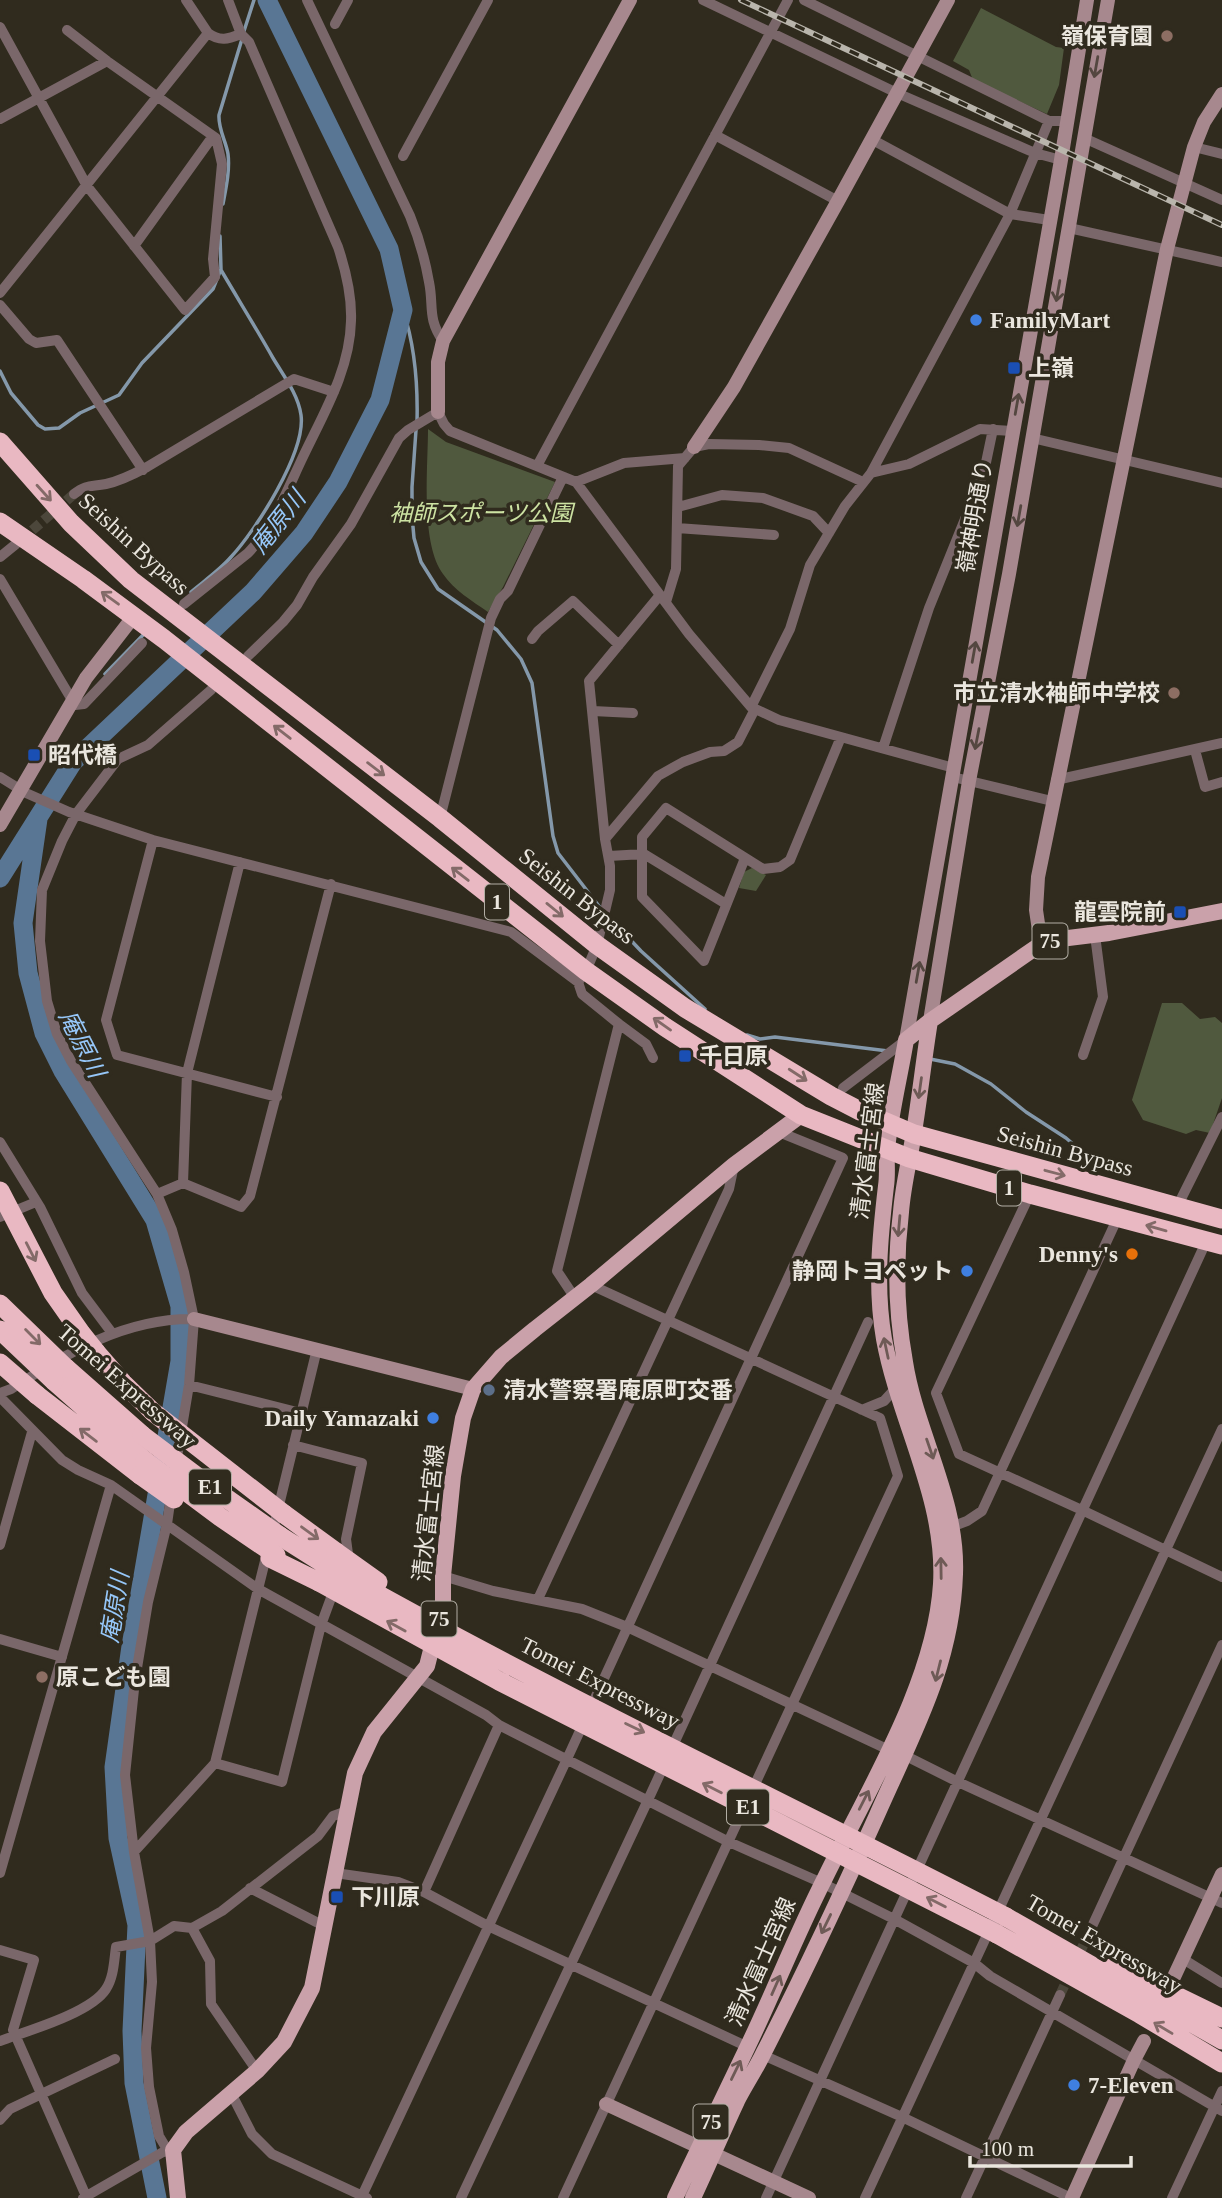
<svg xmlns="http://www.w3.org/2000/svg" width="1222" height="2198" viewBox="0 0 1222 2198" font-family="'Times New Roman','Noto Sans JP',serif">
<rect width="100%" height="100%" fill="#302b1e"/>
<!-- green -->
<path fill="#50593e" d="M981 8 1056 47 1064 48 1059 85 1047 114 973 80 969 70 953 61Z
M428 429 446 442 555 482 503 587 488 612C472 601 454 590 443 574 420 543 428 467 428 429Z
M752 868 766 875 756 891 739 888 744 872Z
M1162 1003H1182L1200 1019 1215 1017 1222 1023V1098L1210 1133 1196 1130 1186 1134 1143 1120 1132 1100Z"/>
<g fill="none" stroke-linecap="round" stroke-linejoin="round">
<!-- stream -->
<path stroke="#8498aa" stroke-width="3.5" d="M244 31 254 0
M223 204C226 188 230 170 228 154 226 141 218 129 219 115L242 39
M403 310C415 346 418 384 417 422
M0 371 11 393 38 425 45 429 59 428 80 413 119 395 142 363 213 289 221 269 220 236
M416 430 412 487V516L414 538 421 562 438 589 497 630 521 659 532 683 553 836 558 853 602 910
M191 592C204 581 220 570 231 557 256 530 306 452 301 415 298 394 283 375 273 358 256 328 238 299 221 270
M105 674 146 632
M607 915 641 951 705 1009
M747 1035 760 1039 775 1037 888 1051
M930 1059 955 1064 991 1084 1026 1112 1066 1138 1095 1163"/>
<!-- river -->
<path stroke="#597694" stroke-width="19" d="M38 819 23 923 28 973 44 1033 63 1071 155 1220 180 1306V1361L131 1646 114 1767 118 1838 137 1925 132 2031 134 2083 157 2198
M0 878 73 762 253 592 304 533 338 482 380 400 403 310 389 249 267 0"/>
<!-- street-tunnel -->
<path stroke="#4c473b" stroke-width="10" stroke-dasharray="10 5" stroke-linecap="butt" d="M21 540 74 494
M1060 1995 1089 1933"/>
<!-- street -->
<path stroke="#7a676a" stroke-width="10" d="M307 0 410 216C419 238 425 259 429 282 434 306 427 318 443 341
M703 0 897 93 1035 153 1061 160
M804 0 1049 121H1066
M335 24 348 0
M0 27 87 186 185 310 215 277 213 259 222 164 216 138 107 61 67 30
M208 33C220 42 228 39 241 34
M0 119 107 61
M715 135 838 201
M1084 138 1222 200
M871 139 1010 214 1049 220
M1194 147 1222 154
M403 156 488 0
M1069 228 1222 262
M134 246 213 136
M0 293 208 33 186 0
M0 305 29 339 36 343 57 340 143 470
M1032 438 1222 483
M537 466 788 0
M871 473 1010 214 1049 121
M576 482 624 463 685 458
M74 494C87 484 91 487 106 484 120 481 134 474 147 467L294 379 334 392
M678 507 722 495 763 498 813 516 829 533
M677 528 774 535
M0 557 16 544
M0 579 75 705 84 704 142 643
M666 602 676 569 678 466 694 447 709 444 759 445 789 448 863 482
M184 604 248 553C273 527 286 493 301 461 322 416 350 371 351 321 352 296 346 271 338 247L249 42 241 34 228 0
M532 639 538 631 573 601 619 645
M248 656 283 622 297 605 313 577 351 524 399 438 408 430 438 412 444 424 450 431 576 482 689 634 751 707 779 720 954 768
M751 707 790 629 810 565 845 506 871 473 909 464 980 429 1012 431
M593 711 633 713
M883 748 929 608 984 472 993 429
M1195 750 1205 787 1222 782
M0 777 26 793 69 812 153 840 511 932 578 982
M953 777 1052 801
M1056 780 1222 743
M440 818 491 618 500 599 508 591 563 477
M605 839 658 776 683 762 710 752 724 751 738 742 755 709
M153 840 106 1020 117 1055 277 1097
M609 856 644 854 726 904
M745 858 704 961 642 897V837L666 808 763 869 780 867 790 860 841 737
M619 1024 646 1044 653 1058
M1083 1055 1103 997 1095 935
M843 1088 906 1040
M0 1142 40 1207 82 1293 112 1333
M183 1183 187 1073 240 862
M157 1194 183 1183 241 1207 250 1196 331 884
M1030 1194 936 1393 959 1454 1084 1511 1222 1577
M1177 1207 1222 1117
M0 1217 36 1202
M575 1298 557 1271 619 1024 582 994 578 982 586 971 597 945 610 890V866L605 839 589 681 660 595
M189 1385 301 1413
M0 1393 11 1389C68 1353 124 1318 194 1319
M0 1397 62 1460 78 1470 111 1485 258 1589 486 1715 499 1725 729 1842 822 1883 894 1919 974 1963 990 1976 1222 2111
M862 1410 884 1401 896 1388
M293 1445 362 1463 346 1539 348 1554 346 1559
M176 1463 189 1385 194 1319 184 1272 172 1230 157 1194 71 1061 57 1034 47 1001 40 941 42 890 62 841 76 814 118 759 148 745 211 690
M951 1527 967 1521 982 1511 1118 1217
M272 1534 317 1349
M0 1545 32 1432
M443 1576 493 1591 582 1609 627 1627 889 1750
M538 1599 729 1189 734 1165
M0 1639 62 1657
M904 1755 958 1782 1222 1903
M215 1763 282 1782 321 1625 335 1587
M134 1852 215 1763 267 1553
M0 1873 111 1485
M335 1873 398 1882 424 1892 488 1926 748 2047
M250 1888 324 1926
M424 1892 499 1725
M192 1928 210 1961 211 2004 257 2071
M1089 1933 1222 1645
M0 1950 34 1960 13 2030 86 2196
M1183 1959 1222 1983
M0 2041C27 2031 91 2013 106 1989 114 1977 114 1960 116 1947L150 1941 174 1926 192 1928 222 1911 318 1836 333 1816 347 1811
M763 2055 902 2117 1071 2198
M231 2093 252 2134 272 2154 367 2198
M0 2120 10 2109 115 2059
M168 2151 159 2136 149 2087 146 2048 152 1982 150 1941 134 1852 125 1775 135 1680 148 1602 167 1524 171 1496
M83 2198 163 2152 173 2150
M361 2198 567 1759 843 1158 779 1132
M461 2198 648 1800 868 1322
M563 2198 898 1476 880 1418 591 1285
M766 2198 1206 1242
M865 2198 1222 1429
M966 2198 1060 1995
M1172 2198 1222 2091"/>
<!-- secondary -->
<path stroke="#a7888e" stroke-width="14" d="M438 412V362L443 341 630 0
M694 447 734 387 838 201 948 0
M0 825 86 678 134 616
M1041 944 1036 910 1038 877 1167 249 1194 147 1204 122 1222 94
M930 1021 969 781 1009 574 1108 0
M906 1040 1061 160 1087 0
M194 1319 473 1389
M1173 1979 1222 1874
M606 2104 809 2198
M1072 2198 1134 2060 1144 2041"/>
<!-- primary -->
<path stroke="#caa1aa" stroke-width="16" d="M178 2198 173 2150 186 2132 257 2071 284 2042 312 1988 355 1773 374 1732 427 1666 443 1603V1576L453 1476 463 1418 473 1389 501 1357 535 1329 591 1285 734 1165 801 1115
M675 2198C699 2148 723 2098 747 2048 774 1992 796 1935 824 1880 867 1791 935 1683 941 1584 946 1499 899 1421 884 1339 875 1287 880 1237 886 1186 888 1173 886 1161 887 1149 891 1112 900 1076 906 1040L930 1021 1041 944 1052 940 1109 933 1222 911
M693 2198C708 2166 722 2133 737 2101 745 2085 756 2069 764 2052 804 1974 841 1895 877 1815 913 1733 952 1665 955 1574 958 1499 916 1433 905 1362 896 1312 895 1262 901 1212 903 1185 910 1159 914 1132 920 1095 924 1058 930 1021"/>
<!-- highway -->
<path stroke="#e9b8c2" stroke-width="19" d="M0 442 71 523 131 580 440 818 597 945 685 1008 831 1096 860 1111 914 1134 1222 1219
M0 522 83 579 164 639 586 971 665 1027 801 1115 909 1158 1030 1194 1222 1245
M96 1352 123 1383 153 1412
M66 1368 142 1435
M54 1381 145 1461
M37 1395 140 1475
M284 1514 336 1552
M280 1536 329 1567
M270 1558 319 1582
M1006 1917 1222 2040
M997 1934 1140 2014 1222 2063
M1111 1964 1222 2018"/>
<!-- rail casing -->
<g stroke="#b9b5ac" stroke-width="6">
<path id="rail" d="M741 0 1222 225"/>
</g>
<!-- rail -->
<use href="#rail" stroke="#302b1e" stroke-width="3.5" stroke-dasharray="10" stroke-linecap="butt"/>
<!-- highway-bridge -->
<path stroke="#e9b8c2" stroke-width="19" d="M0 1191 53 1293 81 1333 96 1352
M0 1304 66 1368
M0 1330 54 1381
M0 1363 37 1395
M153 1412 284 1514
M142 1435 219 1493 280 1536
M145 1461 220 1517 276 1555
M140 1475 174 1499
M336 1552 378 1582
M329 1567C550 1692 780 1800 1006 1917
M319 1582 499 1681 997 1934"/>
</g>
<!-- one-way arrows -->
<defs><path id="oneway-shaft" d="M-6 0H5M1.5-3L5.5 0L1.5 3" fill="none" stroke-width="1.6" stroke-linecap="round" stroke-linejoin="round" transform="scale(1.75)"/></defs>
<g stroke="#544740">
<use href="#oneway-shaft" transform="translate(1096 67) rotate(100)"/>
<use href="#oneway-shaft" transform="translate(1058 291) rotate(100)"/>
<use href="#oneway-shaft" transform="translate(1017 404) rotate(-80)"/>
<use href="#oneway-shaft" transform="translate(1019 516) rotate(100)"/>
<use href="#oneway-shaft" transform="translate(974 652) rotate(-80)"/>
<use href="#oneway-shaft" transform="translate(977 739) rotate(101)"/>
<use href="#oneway-shaft" transform="translate(918 972) rotate(-80)"/>
</g>
<g stroke="#836a68">
<use href="#oneway-shaft" transform="translate(44 493) rotate(48)"/>
<use href="#oneway-shaft" transform="translate(110 598) rotate(-144)"/>
<use href="#oneway-shaft" transform="translate(282 732) rotate(-142)"/>
<use href="#oneway-shaft" transform="translate(376 769) rotate(37)"/>
<use href="#oneway-shaft" transform="translate(460 874) rotate(-142)"/>
<use href="#oneway-shaft" transform="translate(555 910) rotate(39)"/>
<use href="#oneway-shaft" transform="translate(662 1024) rotate(-145)"/>
<use href="#oneway-shaft" transform="translate(798 1075) rotate(33)"/>
<use href="#oneway-shaft" transform="translate(1055 1173) rotate(15)"/>
<use href="#oneway-shaft" transform="translate(1156 1228) rotate(-164)"/>
<use href="#oneway-shaft" transform="translate(31 1252) rotate(63)"/>
<use href="#oneway-shaft" transform="translate(33 1337) rotate(45)"/>
<use href="#oneway-shaft" transform="translate(88 1435) rotate(-143)"/>
<use href="#oneway-shaft" transform="translate(310 1533) rotate(36)"/>
<use href="#oneway-shaft" transform="translate(396 1626) rotate(-151)"/>
<use href="#oneway-shaft" transform="translate(635 1728) rotate(26)"/>
<use href="#oneway-shaft" transform="translate(712 1788) rotate(-153)"/>
<use href="#oneway-shaft" transform="translate(936 1902) rotate(-153)"/>
<use href="#oneway-shaft" transform="translate(1163 2028) rotate(-149)"/>
</g>
<g stroke="#6e5a56">
<use href="#oneway-shaft" transform="translate(920 1088) rotate(98)"/>
<use href="#oneway-shaft" transform="translate(899 1226) rotate(95)"/>
<use href="#oneway-shaft" transform="translate(886 1348) rotate(-102)"/>
<use href="#oneway-shaft" transform="translate(930 1449) rotate(71)"/>
<use href="#oneway-shaft" transform="translate(941 1568) rotate(-91)"/>
<use href="#oneway-shaft" transform="translate(938 1671) rotate(104)"/>
<use href="#oneway-shaft" transform="translate(864 1800) rotate(-63)"/>
<use href="#oneway-shaft" transform="translate(826 1924) rotate(116)"/>
<use href="#oneway-shaft" transform="translate(776 1985) rotate(-66)"/>
<use href="#oneway-shaft" transform="translate(736 2070) rotate(-64)"/>
</g>
<!-- markers -->
<g fill="#8d6e63" stroke="#302b1e" stroke-width="2.5">
<circle cx="1167" cy="36" r="7"/>
<circle cx="1174" cy="693" r="7"/>
<circle cx="42" cy="1677" r="7"/>
</g>
<g fill="#3f7fe0" stroke="#302b1e" stroke-width="2.5">
<circle cx="976" cy="320" r="7"/>
<circle cx="967" cy="1271" r="7"/>
<circle cx="433" cy="1418" r="7"/>
<circle cx="1074" cy="2085" r="7"/>
</g>
<g fill="#1a4fb4" stroke="#302b1e" stroke-width="2.5">
<rect x="1007" y="361" width="14" height="14" rx="3.5"/>
<rect x="27" y="748" width="14" height="14" rx="3.5"/>
<rect x="1173" y="905" width="14" height="14" rx="3.5"/>
<rect x="678" y="1049" width="14" height="14" rx="3.5"/>
<rect x="330" y="1890" width="14" height="14" rx="3.5"/>
</g>
<circle fill="#e8710a" stroke="#302b1e" stroke-width="2.5" cx="1132" cy="1254" r="7"/>
<circle fill="#5c6f8a" stroke="#302b1e" stroke-width="2.5" cx="489" cy="1390" r="7"/>
<g text-anchor="middle" dominant-baseline="central" stroke-width="7" stroke-linejoin="round" paint-order="stroke">
<!-- shield labels -->
<g fill="#302b1e" stroke="#b2aea4" stroke-width="2">
<rect x="485" y="884.5" width="24" height="35" rx="5"/>
<rect x="1032.5" y="923.5" width="35" height="35" rx="5"/>
<rect x="997" y="1170.5" width="24" height="35" rx="5"/>
<rect x="189" y="1469.5" width="42" height="35" rx="5"/>
<rect x="421.5" y="1601.5" width="35" height="35" rx="5"/>
<rect x="727" y="1789.5" width="42" height="35" rx="5"/>
<rect x="693.5" y="2104.5" width="35" height="35" rx="5"/>
</g>
<g font-size="21" font-weight="bold" fill="#eae6de">
<text x="497" y="902">1</text>
<text x="1050" y="941">75</text>
<text x="1009" y="1188">1</text>
<text x="210" y="1487">E1</text>
<text x="439" y="1619">75</text>
<text x="748" y="1807">E1</text>
<text x="711" y="2122">75</text>
</g>
<!-- poi labels -->
<g font-size="23" font-weight="bold" fill="#eae6de" stroke="#302b1e" text-anchor="start">
<text x="1153" y="36" text-anchor="end">嶺保育園</text>
<text x="990" y="320">FamilyMart</text>
<text x="1028" y="368">上嶺</text>
<text x="1160" y="693" text-anchor="end">市立清水袖師中学校</text>
<text x="48" y="755">昭代橋</text>
<text x="1166" y="912" text-anchor="end">龍雲院前</text>
<text x="699" y="1056">千日原</text>
<text x="1118" y="1254" text-anchor="end">Denny's</text>
<text x="953" y="1271" text-anchor="end">静岡トヨペット</text>
<text x="503" y="1390">清水警察署庵原町交番</text>
<text x="419" y="1418" text-anchor="end">Daily Yamazaki</text>
<text x="56" y="1677">原こども園</text>
<text x="351" y="1897">下川原</text>
<text x="1088" y="2085">7-Eleven</text>
</g>
<!-- park labels -->
<g font-size="23" font-style="italic" fill="#cde3a3" stroke="#302b1e">
<text x="481" y="513">袖師スポーツ公園</text>
</g>
<!-- street labels -->
<g font-size="23" fill="#eae6de" stroke="#302b1e">
<text transform="translate(975 516) rotate(-80)">嶺神明通り</text>
<text transform="translate(134 544) rotate(42)">Seishin Bypass</text>
<text transform="translate(577 896) rotate(38)">Seishin Bypass</text>
<text transform="translate(868 1151) rotate(-83)">清水富士宮線</text>
<text transform="translate(1065 1151) rotate(15)">Seishin Bypass</text>
<text transform="translate(127 1386) rotate(41)">Tomei Expressway</text>
<text transform="translate(429 1513) rotate(-84)">清水富士宮線</text>
<text transform="translate(600 1683) rotate(27)">Tomei Expressway</text>
<text transform="translate(1104 1944) rotate(30)">Tomei Expressway</text>
<text transform="translate(761 1962) rotate(-66)">清水富士宮線</text>
</g>
<!-- water labels -->
<g font-size="24" font-style="italic" fill="#96c7f9" stroke="#302b1e">
<text transform="translate(278 522) rotate(-52)">庵原川</text>
<text transform="translate(82 1044) rotate(63)">庵原川</text>
<text transform="translate(115 1607) rotate(-81)">庵原川</text>
</g>
</g>
<!-- scale -->
<path d="M970 2156v10h161v-10" fill="none" stroke="#eae6de" stroke-width="3.5"/>
<text x="981" y="2156" font-size="21" fill="#eae6de" stroke="#302b1e" stroke-width="5" paint-order="stroke">100 m</text>
</svg>
